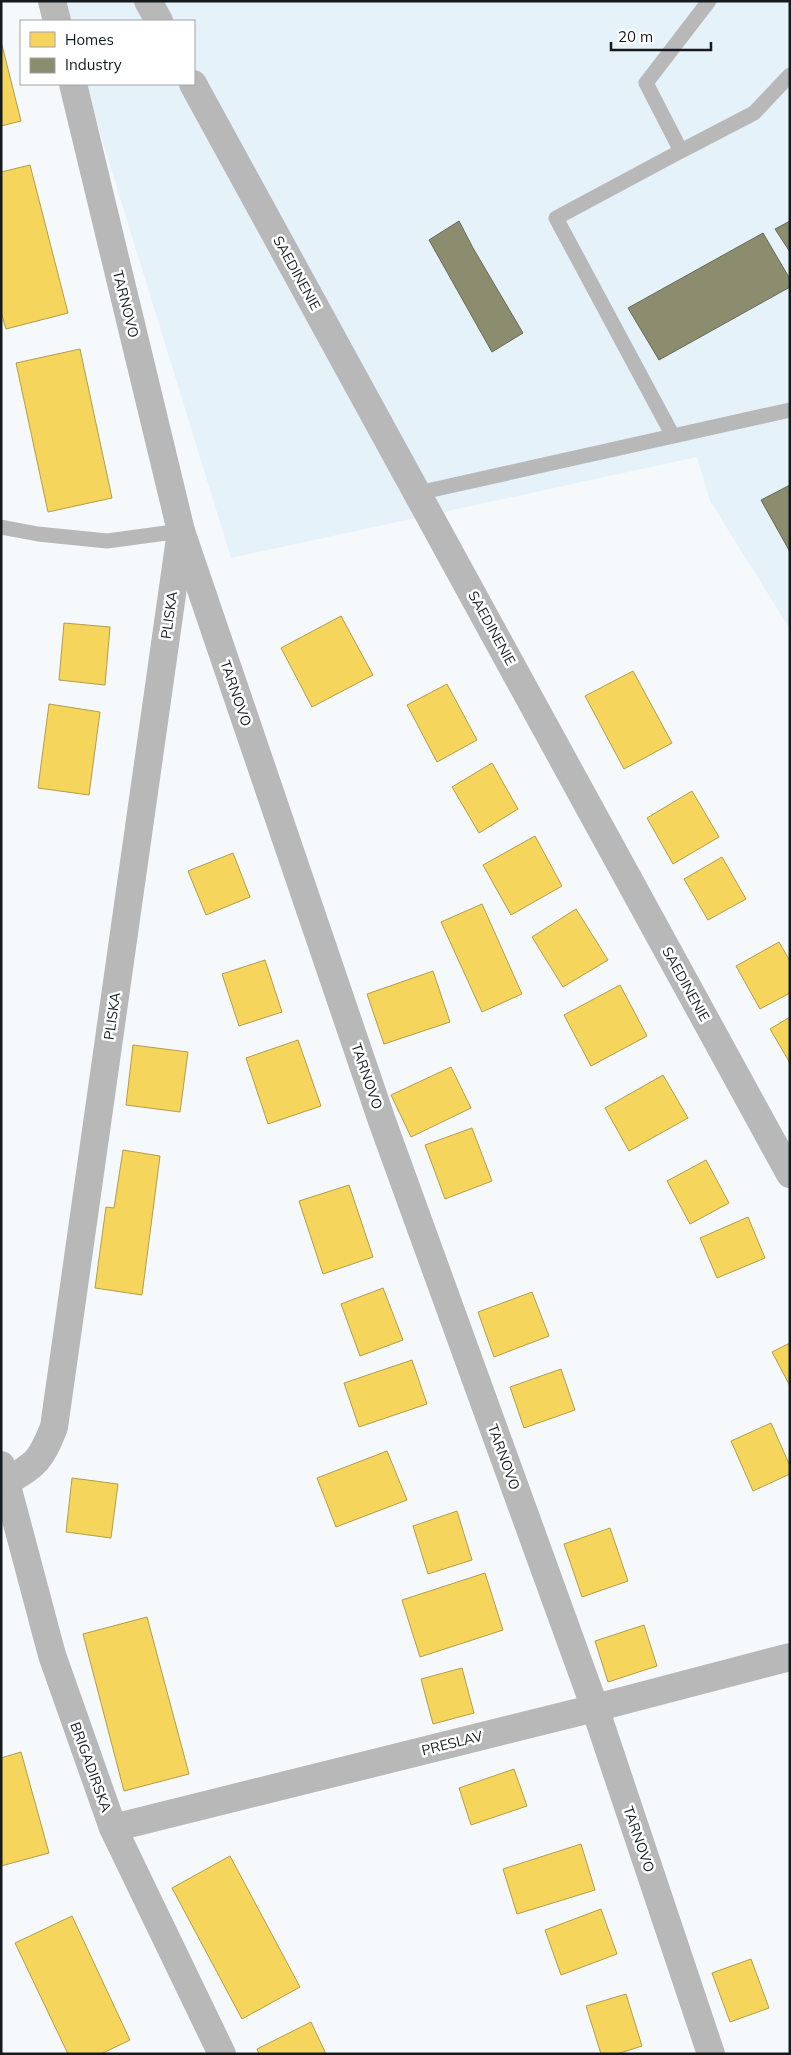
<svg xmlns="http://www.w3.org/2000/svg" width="791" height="2055" viewBox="0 0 791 2055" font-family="Mulish,sans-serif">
<rect width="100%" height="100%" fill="#f6f9fb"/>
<!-- built -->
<path fill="#e5f2f9" d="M60 1H790V629L710 501 697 457 231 558 85 84H194V21H66Z"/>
<!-- homes -->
<path fill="#f6d55c" stroke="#b29d49" d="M1 41 21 121 1 126Z
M30 165 68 313 6 329 1 312V172Z
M80 349 112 498 48 512 16 363Z
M341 616 373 675 312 707 281 648Z
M64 623 110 627 105 685 59 680Z
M633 671 672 743 624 769 585 696Z
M447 684 477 740 437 762 407 705Z
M49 704 100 712 89 795 38 788Z
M492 763 518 809 479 833 452 787Z
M692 791 719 837 673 864 647 818Z
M535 836 562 886 511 915 483 865Z
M233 853 250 897 206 915 188 871Z
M722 857 746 899 708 920 684 879Z
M482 904 522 994 482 1012 441 922Z
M576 909 608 960 563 987 532 937Z
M779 942 790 961V993L760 1009 736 966Z
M265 960 282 1012 239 1026 222 974Z
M433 971 450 1022 384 1044 367 994Z
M620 985 647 1036 591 1066 564 1015Z
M790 1017V1063L770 1029Z
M298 1040 321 1106 268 1124 246 1058Z
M133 1045 188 1052 180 1112 126 1105Z
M451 1067 471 1108 411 1137 391 1095Z
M663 1075 688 1118 629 1151 605 1108Z
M472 1128 492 1181 445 1199 425 1145Z
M123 1150 160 1156 142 1295 95 1288 106 1207 114 1208Z
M706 1160 729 1203 690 1224 667 1181Z
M349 1185 373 1257 323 1274 299 1201Z
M748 1217 765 1258 717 1278 700 1238Z
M383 1288 403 1340 360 1356 341 1304Z
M532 1292 549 1336 494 1357 478 1312Z
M790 1343V1386L772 1352Z
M412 1360 427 1404 359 1427 344 1383Z
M561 1369 575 1410 524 1428 510 1387Z
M771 1423 790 1466V1474L753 1491 731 1441Z
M387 1451 407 1500 336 1527 317 1478Z
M72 1478 118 1484 111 1538 66 1532Z
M457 1511 472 1560 428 1574 413 1526Z
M610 1528 628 1581 582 1597 564 1544Z
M485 1573 503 1630 420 1657 402 1600Z
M147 1617 189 1774 124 1791 83 1634Z
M644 1625 657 1666 608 1682 595 1641Z
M462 1668 474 1713 433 1724 421 1679Z
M21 1752 49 1853 1 1866V1758Z
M514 1769 527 1806 471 1825 459 1788Z
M581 1844 595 1890 517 1914 503 1869Z
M230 1856 300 1987 242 2019 172 1888Z
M601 1909 617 1954 561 1975 545 1930Z
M72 1916 130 2040 101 2054H68L15 1943Z
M751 1959 769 2008 730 2022 712 1973Z
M626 1994 642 2046 617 2054H601L586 2006Z
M311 2022 326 2054H259L257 2049Z"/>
<!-- industry -->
<path fill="#8c8c6e" stroke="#686a56" d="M459 221 473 248 523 333 492 352 429 240Z
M790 221V252L775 229Z
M763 233 790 279V287L659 360 628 308Z
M790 485V552L761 500Z"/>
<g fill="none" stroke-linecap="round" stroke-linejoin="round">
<!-- service -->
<path stroke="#b9b8b8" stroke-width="15" d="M681 151 754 113 790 75
M673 436 556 218 681 151 646 83 709 1
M418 493 790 410
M1 527 38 534 107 541 181 531"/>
<!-- minor -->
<path stroke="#b9b8b8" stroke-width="28" d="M181 531 382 1121 595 1708 711 2054
M6 1482 52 1655 113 1828 222 2054
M113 1828 595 1708 790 1657"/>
<!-- tertiary -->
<path stroke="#b9b8b8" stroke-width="28" d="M52 1 57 21
M148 1 159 21
M193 84 790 1174
M1 1465 6 1482C37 1464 41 1460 54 1427L181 531 73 84"/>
</g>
<g text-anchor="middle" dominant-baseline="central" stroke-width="5" stroke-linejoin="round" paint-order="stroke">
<!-- street labels -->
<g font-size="14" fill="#141a1d" stroke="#fff">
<text transform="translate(297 273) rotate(61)">SAEDINENIE</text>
<text transform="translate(126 304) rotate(76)">TARNOVO</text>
<text transform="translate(169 615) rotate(-82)">PLISKA</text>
<text transform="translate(492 628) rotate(61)">SAEDINENIE</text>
<text transform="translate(236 693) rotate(71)">TARNOVO</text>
<text transform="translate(686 984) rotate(61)">SAEDINENIE</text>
<text transform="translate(112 1016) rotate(-82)">PLISKA</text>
<text transform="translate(367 1076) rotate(71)">TARNOVO</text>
<text transform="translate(504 1457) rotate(70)">TARNOVO</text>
<text transform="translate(452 1743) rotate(-14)">PRESLAV</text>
<text transform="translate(91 1767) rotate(70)">BRIGADIRSKA</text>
<text transform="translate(639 1839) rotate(71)">TARNOVO</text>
</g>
</g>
<!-- border -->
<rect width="791" height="2055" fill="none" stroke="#141a1d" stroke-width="5"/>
<!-- legend -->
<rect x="20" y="20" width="175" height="65" fill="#ffffff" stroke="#a1a3a5"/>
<rect x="30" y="32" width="25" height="15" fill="#f6d55c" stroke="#a1a3a5"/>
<text x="65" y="45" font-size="15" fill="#141a1d">Homes</text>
<rect x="30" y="58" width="25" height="15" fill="#8c8c6e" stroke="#a1a3a5"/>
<text x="65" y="70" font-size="15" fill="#141a1d">Industry</text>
<!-- scale -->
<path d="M611 42v8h100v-8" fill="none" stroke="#141a1d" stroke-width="2.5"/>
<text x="618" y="42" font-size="15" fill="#141a1d" stroke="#ffffff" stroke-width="4" paint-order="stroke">20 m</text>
</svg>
